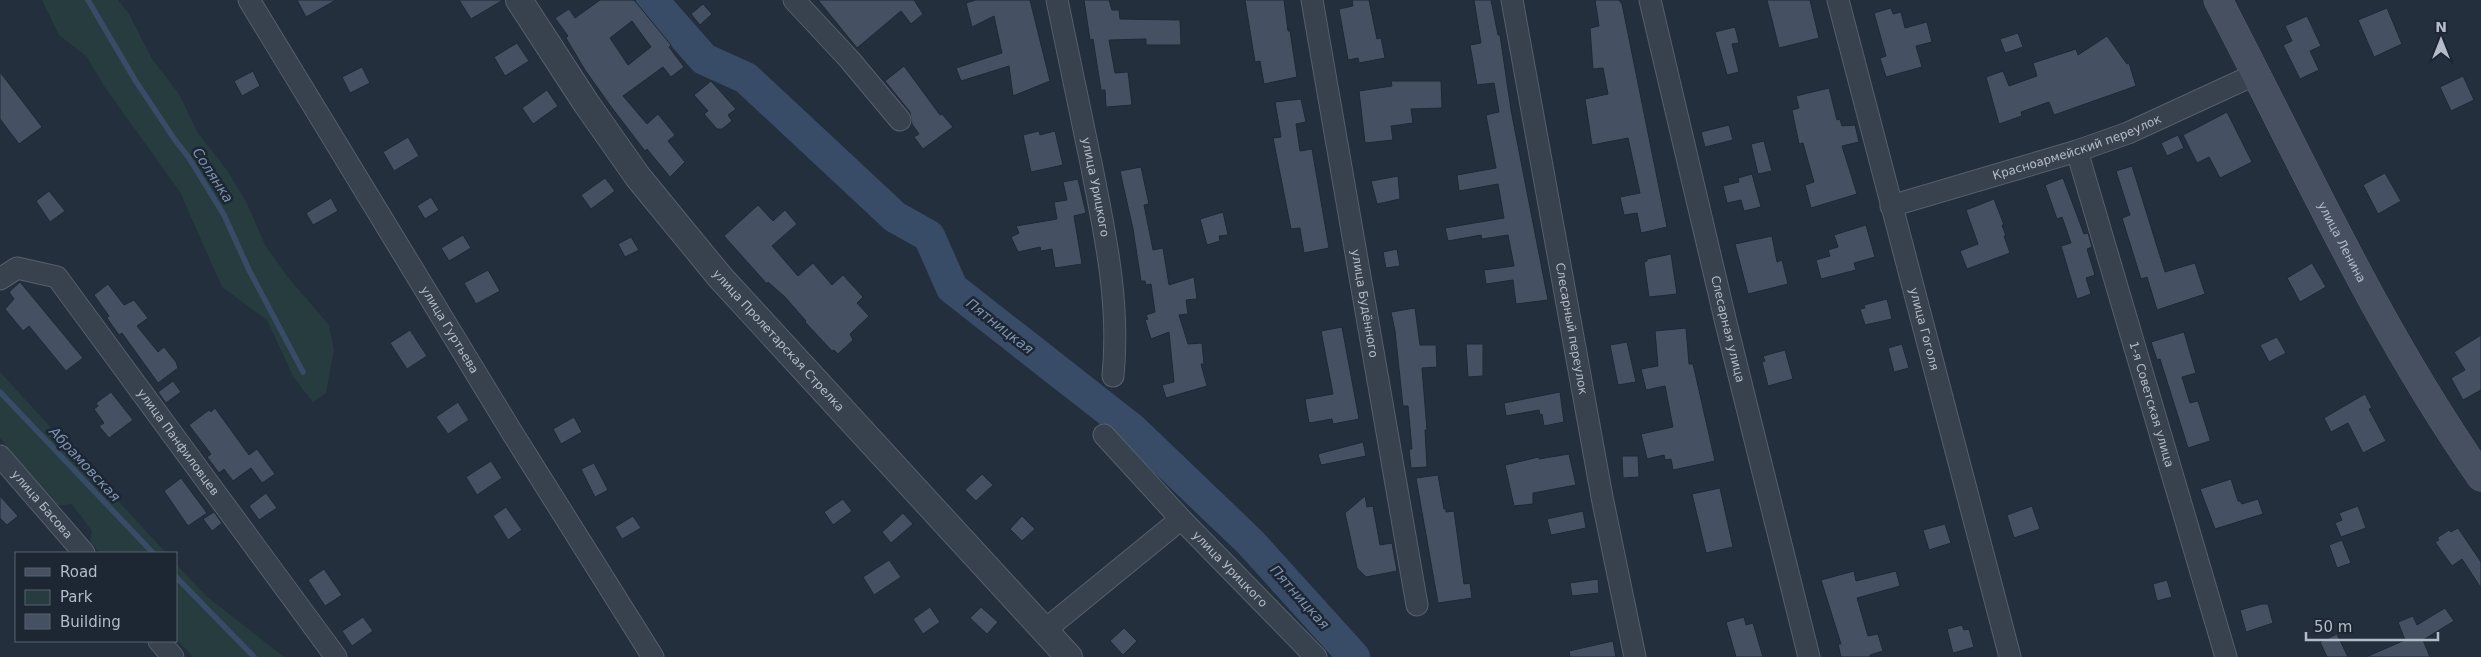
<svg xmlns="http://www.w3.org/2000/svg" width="2481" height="657" viewBox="0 0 2481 657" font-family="'DejaVu Sans',sans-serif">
<rect width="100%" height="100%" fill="#242f3e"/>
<!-- green -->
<path fill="#263c3f" d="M42 0H118L129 14 152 59 179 94 198 133 226 169 246 201 265 245 287 276 329 325 334 350 326 393 313 402 294 378 267 320 222 287 180 192 104 86 87 57 59 35Z
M0 372 166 553H100L90 542 92 531 72 504 56 506 0 438Z
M176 564 206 596 284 657H193L176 639Z"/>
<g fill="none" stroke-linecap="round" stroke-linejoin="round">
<!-- stream -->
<path stroke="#394c67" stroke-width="5.5" d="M88 0 135 80 175 140 189 158 224 215 249 270 303 372
M0 392 153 553
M176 577 254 657"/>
<!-- river -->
<path stroke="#394c67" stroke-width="32" d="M652 0 704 59 746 78 895 217 929 236 952 288 1132 429 1251 543 1354 657"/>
</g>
<!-- building -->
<path fill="#455162" stroke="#1f2835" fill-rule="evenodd" d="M297 0H336L306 17Z
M459 0H503L471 19Z
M600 0H634L671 45 669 47 684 67 671 77 663 67 623 96 647 124 658 114 675 135 668 141 685 162 670 177 647 149 645 151 612 108 585 70 566 38 568 36 555 18 569 9 575 18ZM632 21 651 47 628 65 610 38Z
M818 0H914L923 14 911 24 901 11 857 48Z
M976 0H1030L1050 81 1013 96 1009 66 961 81 956 68 1002 53 994 16 972 27 966 3Z
M1084 0H1109L1112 10H1119L1120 19 1180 20 1181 45H1146V39L1109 40 1115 73 1128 72 1132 105 1106 107 1105 90H1101L1093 39 1090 40Z
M1245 0H1284L1288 31H1290L1297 77 1264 84 1260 61 1255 62Z
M1352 0H1369L1377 39 1381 38 1385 58 1359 63 1358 58 1348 60 1339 9 1353 6Z
M1474 0H1491L1498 35H1500L1511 110 1548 300 1516 304 1513 280 1486 284 1484 270 1514 266 1508 235 1482 239 1481 235 1448 241 1445 228 1504 218 1498 184 1459 191 1457 175 1496 168 1486 115 1499 112 1494 83 1477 85 1470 45 1481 43Z
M1595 0H1619L1622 4 1667 227 1641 233 1637 213 1624 215 1620 197 1640 193 1628 138 1592 145 1585 99 1608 94 1603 68 1593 69 1590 28 1599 26Z
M1767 0H1810L1819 38 1779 48Z
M703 4 712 14 700 25 691 14Z
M1891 8 1893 14 1901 12 1905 28 1927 22 1932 42 1916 46 1922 67 1886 77 1880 58 1886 56 1874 13Z
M2387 8 2402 44 2374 57 2358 20Z
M2307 16 2321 46 2310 51 2319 70 2300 79 2283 45 2292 41 2285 26Z
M1735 27 1739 43 1732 44 1739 72 1727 75 1715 32Z
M2018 33 2023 47 2005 53 2000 39Z
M2107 36 2127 64 2129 63 2136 86 2054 115 2049 102 2021 112 2022 116 1999 124 1986 77 2003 71 2009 86 2037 76 2033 63 2076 49 2078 55Z
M517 43 529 61 505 76 494 57Z
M904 66 940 115 942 114 953 127 923 149 914 137 919 134 912 124 910 112 885 81Z
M362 67 370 83 350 93 342 77Z
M253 71 260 86 242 96 234 81Z
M0 72 42 127 19 144 0 119Z
M2463 76 2474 100 2451 111 2440 87Z
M711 81 736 109 728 115 732 121 722 129H717L704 114 708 111 694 95Z
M1391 81H1441L1442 108 1411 109 1413 123 1391 126 1393 140 1365 143 1359 91 1392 86Z
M1829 88 1837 120 1840 119 1842 126 1855 125 1859 142 1842 146 1857 194 1811 208 1805 185 1814 182 1803 143 1799 144 1792 110 1799 108 1796 96Z
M547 90 558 106 533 124 522 108Z
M1301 99 1306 122 1296 124 1300 151 1312 149 1329 248 1304 253 1300 228 1291 229 1273 138 1281 137 1275 102Z
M2227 112 2252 162 2220 178 2209 157 2197 163 2183 135Z
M1729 125 1733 140 1705 147 1701 132Z
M1039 131 1040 135 1055 131 1063 165 1031 172 1023 135Z
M2178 135 2184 148 2167 156 2161 143Z
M408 137 419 156 394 171 383 152Z
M1764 141 1772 171 1758 174 1751 144Z
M2132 166 2165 272 2195 263 2205 294 2157 310 2147 277 2141 279 2122 218 2130 215 2116 171Z
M1141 167 1149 204 1144 205 1153 250 1163 248 1169 285 1194 277 1197 299 1186 300 1188 314 1179 315 1188 344 1202 343 1204 364H1201L1207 386 1166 398 1162 385 1174 382 1169 332 1151 339 1145 320 1148 319 1146 315 1155 312 1151 284 1146 285 1145 281H1141L1133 229 1120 171Z
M2385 173 2401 201 2378 214 2363 185Z
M1752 174 1761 207 1744 211 1741 200 1727 203 1723 186 1739 182 1738 178Z
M1398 176 1400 199 1377 204 1371 181Z
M605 178 615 191 591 209 581 195Z
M2063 178 2084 234 2088 233 2092 247 2087 249 2095 275 2086 278 2091 294 2077 299 2061 246 2071 243 2062 217 2057 219 2045 185Z
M1078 179 1086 213 1074 216 1082 264 1055 268 1052 249 1041 251 1040 247 1018 252 1011 237 1019 233 1016 226 1057 219 1054 202 1067 200 1063 182Z
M49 191 65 211 50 222 36 201Z
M431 197 439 210 425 219 417 206Z
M331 198 338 211 313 225 306 213Z
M1994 199 2004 225H2002L2006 236H2004L2010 253 1967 269 1960 251 1978 244 1966 210Z
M758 205 773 221 785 210 797 224 772 246 798 276 813 263 832 285 843 275 863 297 857 303 869 316 850 334 853 340 838 354 834 350 832 351 805 322 806 321 785 297 768 282 767 284 724 236Z
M1223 212 1228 235 1219 236 1220 241 1207 245 1200 219Z
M1866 225 1875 257 1854 263 1856 270 1821 279 1816 260 1830 256 1828 250 1838 247 1834 235Z
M463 235 471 248 449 261 441 248Z
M1772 236 1777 262 1782 260 1788 284 1748 294 1735 244Z
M631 237 639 250 625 257 618 244Z
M1397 249 1400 266 1386 268 1383 252Z
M1671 254 1677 294 1649 297 1644 262 1647 261V259Z
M2312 263 2326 287 2300 302 2287 278Z
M488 270 500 291 476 304 464 283Z
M20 282 83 358 66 371 29 326 23 331 5 309 14 299 9 292Z
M108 284 124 305 134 300 148 318 137 326 158 352 164 347 176 362 178 368 158 383 122 333 119 335 107 318 109 316 94 295Z
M1887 299 1892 319 1865 325 1860 309 1865 308 1864 305Z
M1415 308 1420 345H1436L1437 367 1422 368 1427 430H1425L1427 467 1411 468 1409 449H1412L1408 406H1403L1395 331 1391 312Z
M1342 327 1359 419 1333 424 1332 419 1309 423 1305 399 1333 394 1321 331Z
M1686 328 1689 364H1693L1715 461 1673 470 1671 459 1665 460 1664 455 1647 459 1641 434 1673 427 1665 386 1646 390 1641 369 1658 366 1655 331Z
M410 330 427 356 407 369 390 343Z
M2184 332 2196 373 2182 377 2190 403 2198 401 2210 439V441L2188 448 2160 359 2157 360 2151 342Z
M2481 335V390L2463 400 2451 378 2465 370 2454 352Z
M2277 337 2286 353 2269 362 2260 345Z
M1627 342 1636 382 1618 385 1610 345Z
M1466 344H1483V376L1468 377Z
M1902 344 1909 368 1894 372 1888 348Z
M1785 350 1793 379 1768 386 1762 362 1765 361 1763 356Z
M173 381 181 392 166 403 158 392Z
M111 392 133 420 109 438 99 426 104 423 94 409 98 406 96 403Z
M1560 392 1564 422 1544 426 1542 414 1540 415 1539 410 1506 416 1504 403Z
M2365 394 2372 408 2369 409 2386 441 2363 453 2348 423 2331 432 2324 418Z
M458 402 469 420 448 434 436 417Z
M215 408 249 455 257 449 275 474 262 483 251 468 233 481 224 469 219 473 207 457 211 454 189 425 209 410 211 412Z
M574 417 582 432 561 444 553 429Z
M1363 442 1366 456 1321 465 1318 454Z
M1569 454 1576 485 1533 493V504L1514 506 1505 465 1539 457V459Z
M1622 456H1638L1639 477 1623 478Z
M491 461 502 478 477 495 466 477Z
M594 463 608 490 595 497 581 469Z
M982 474 993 485 976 501 965 490Z
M1438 475 1444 509H1446V512L1454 511 1464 584 1470 583 1472 598 1438 603 1416 478Z
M181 478 207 513 188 526 164 491Z
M2231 479 2238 501H2240L2242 504 2258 499 2263 514 2215 529 2200 489Z
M1720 488 1733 547 1706 553 1692 494Z
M266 493 277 508 259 520 249 506Z
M0 496 18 516 7 525 0 518Z
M1365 496 1367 507 1373 506 1380 545 1392 543 1397 571 1366 577 1357 568 1345 513Z
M843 499 852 511 833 525 824 512Z
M2032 506 2040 529 2014 538 2007 515Z
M2358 506 2366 528 2341 537 2335 523 2342 520 2339 513Z
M506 507 522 530 508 540 493 516Z
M1583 511 1586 528 1551 535 1547 519Z
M214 512 222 523 212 531 203 519Z
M903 513 913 524 891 543 882 532Z
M633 516 641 528 622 539 615 527Z
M1022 516 1035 529 1022 541 1010 529Z
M1945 524 1951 543 1929 550 1923 530Z
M2458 528 2481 562V588L2462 559 2452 566 2435 542 2439 540 2437 538 2449 530 2451 532Z
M2342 540 2351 563 2337 568 2329 545Z
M889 560 901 577 874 595 863 577Z
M324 569 342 595 325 606 308 580Z
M1854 571 1856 581 1896 571 1900 586 1857 598 1868 636 1878 634 1883 651 1870 655V657H1841L1838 644H1841L1821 580Z
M1598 579 1599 593 1572 596 1570 583Z
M2167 580 2172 597 2157 601 2153 584Z
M2262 604H2268L2273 623 2246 632 2240 610Z
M930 607 940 622 923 634 913 619Z
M981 607 998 622 987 634 970 618Z
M2445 608 2454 621 2423 640 2430 657H2366L2405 640 2398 622 2413 616 2417 625Z
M363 617 373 631 352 646 342 631Z
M1744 617 1746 625 1753 623 1763 657H1736L1726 622Z
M1962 625 1964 630 1969 629 1974 647 1953 653 1947 629Z
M1124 628 1137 641 1123 655 1110 641Z
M2337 634 2348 657H2327L2320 642Z
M1613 641 1616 657H1570L1569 651Z"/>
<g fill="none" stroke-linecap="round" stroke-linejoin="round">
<!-- minor casing -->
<g stroke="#565f6c" stroke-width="23">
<g id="minor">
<path id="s1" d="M249 0 513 434 653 657"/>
<path d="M794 0 849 59 900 120"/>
<path id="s2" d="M1057 0C1069 56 1080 112 1092 168 1106 238 1120 305 1113 376"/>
<path id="s3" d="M1312 0 1417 605"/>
<path id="s4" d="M1512 0 1602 497 1635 657"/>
<path id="s5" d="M1650 0 1726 323 1809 657"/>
<path id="s6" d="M1838 0 2010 657"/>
<path id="s7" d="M2077 151 2226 657"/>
<path id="s8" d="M1891 206 2077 151 2128 133 2256 74"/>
<path id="s9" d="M0 279 17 268 57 277 336 657"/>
<path id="s10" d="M1104 435 1181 519 1316 657"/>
<path id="s11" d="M0 456 84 553"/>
<path d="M1045 630 1181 519"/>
<path d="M159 641 173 657"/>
</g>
</g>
<!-- tertiary casing -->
<g stroke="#565f6c" stroke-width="28">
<g id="tertiary">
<path id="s12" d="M519 0 586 103 638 177 720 277 1069 657"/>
</g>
</g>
<!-- secondary casing -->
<g stroke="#565f6c" stroke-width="29">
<g id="secondary">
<path id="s13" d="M2218 0C2302 161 2377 328 2481 477"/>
</g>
</g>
<!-- minor -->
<use href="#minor" stroke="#38414e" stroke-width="21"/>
<!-- tertiary -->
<use href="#tertiary" stroke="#38414e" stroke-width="26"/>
<!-- secondary -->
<use href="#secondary" stroke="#465061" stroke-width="28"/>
</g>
<g text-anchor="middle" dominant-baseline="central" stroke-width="5" stroke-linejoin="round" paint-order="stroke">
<!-- street labels -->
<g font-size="12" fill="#b4bcc9" stroke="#1d2633">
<text stroke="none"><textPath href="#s8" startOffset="195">Красноармейский переулок</textPath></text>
<text stroke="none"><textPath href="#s2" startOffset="191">улица Урицкого</textPath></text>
<text stroke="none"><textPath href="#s13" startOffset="272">улица Ленина</textPath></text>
<text stroke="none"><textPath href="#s3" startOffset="308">улица Будённого</textPath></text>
<text stroke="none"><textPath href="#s1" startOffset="386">улица Гуртьева</textPath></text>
<text stroke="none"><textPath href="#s4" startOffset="334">Слесарный переулок</textPath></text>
<text stroke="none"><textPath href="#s5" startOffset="338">Слесарная улица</textPath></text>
<text stroke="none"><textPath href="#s6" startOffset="340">улица Гоголя</textPath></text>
<text stroke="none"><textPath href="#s12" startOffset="429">улица Пролетарская Стрелка</textPath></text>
<text stroke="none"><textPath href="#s7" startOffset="264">1-я Советская улица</textPath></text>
<text stroke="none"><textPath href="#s9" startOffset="266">улица Панфиловцев</textPath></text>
<text stroke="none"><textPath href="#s11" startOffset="64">улица Басова</textPath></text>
<text stroke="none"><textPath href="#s10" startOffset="184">улица Урицкого</textPath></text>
</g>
<!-- water labels -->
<g font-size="14" font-style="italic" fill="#7c92b1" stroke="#1d2633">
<text transform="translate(213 175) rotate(57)">Солянка</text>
<text transform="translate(1000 326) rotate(38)">Пятницкая</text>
<text transform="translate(85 464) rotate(47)">Абрамовская</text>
<text transform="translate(1300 597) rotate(48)">Пятницкая</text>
</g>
</g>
<!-- legend -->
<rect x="15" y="552" width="162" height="90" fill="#1d2633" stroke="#59626f"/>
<rect x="25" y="568" width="25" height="8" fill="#465061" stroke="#59626f"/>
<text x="60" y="577" font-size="15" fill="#b4bcc9">Road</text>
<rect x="25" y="590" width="25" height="15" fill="#263c3f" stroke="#59626f"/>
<text x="60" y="602" font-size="15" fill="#b4bcc9">Park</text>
<rect x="25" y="614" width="25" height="15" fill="#455162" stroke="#59626f"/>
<text x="60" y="627" font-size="15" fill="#b4bcc9">Building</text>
<!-- north arrow -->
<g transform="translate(2441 40)" stroke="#1d2633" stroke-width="4" paint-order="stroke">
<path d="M0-4L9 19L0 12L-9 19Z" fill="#b4bcc9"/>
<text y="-8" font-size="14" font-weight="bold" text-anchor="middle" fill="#b4bcc9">N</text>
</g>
<!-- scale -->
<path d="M2306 632v8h132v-8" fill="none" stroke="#b4bcc9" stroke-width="2.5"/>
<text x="2314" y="632" font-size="15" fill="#b4bcc9" stroke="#1d2633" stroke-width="4" paint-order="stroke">50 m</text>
</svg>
